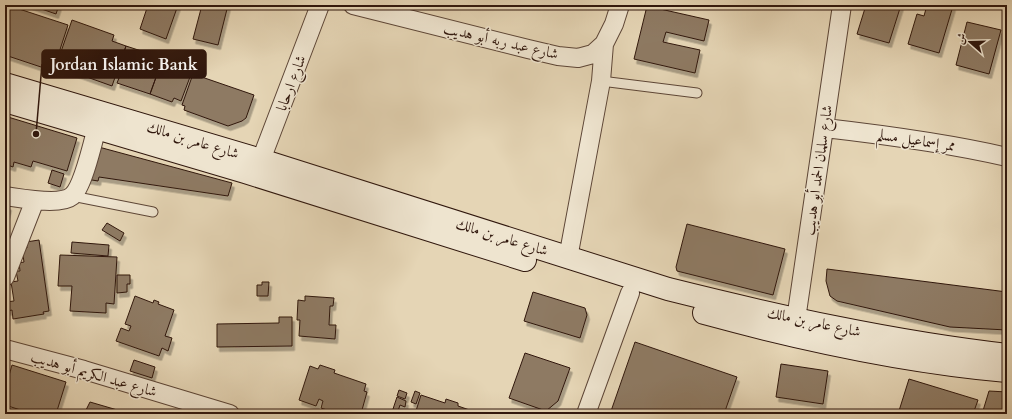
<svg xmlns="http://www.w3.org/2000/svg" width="1012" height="419" viewBox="0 0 1012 419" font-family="Cardo,Amiri,serif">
<defs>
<filter id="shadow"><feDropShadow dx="2.5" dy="4.5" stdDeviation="0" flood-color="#0004"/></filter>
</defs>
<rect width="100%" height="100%" fill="#e5d5b5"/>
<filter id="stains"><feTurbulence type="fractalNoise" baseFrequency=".005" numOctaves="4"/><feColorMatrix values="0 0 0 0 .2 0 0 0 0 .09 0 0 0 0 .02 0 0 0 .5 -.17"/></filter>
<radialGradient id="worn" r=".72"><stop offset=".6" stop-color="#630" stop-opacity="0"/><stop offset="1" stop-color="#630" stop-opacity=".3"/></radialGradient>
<!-- building -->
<path fill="#8e7a64" stroke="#30170d" filter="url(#shadow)" d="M30 5H59L56 14Z
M148 5H178L166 39 140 29Z
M202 5H228L218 45 193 39Z
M866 5H901L889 43 857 34Z
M927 5 953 6 939 53 908 44 917 14 924 16Z
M10 6 68 25 53 71 5 55V20Z
M647 6 709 20 704 41 666 32 663 42 700 50 695 73 634 59Z
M72 20 114 35 112 41 126 46 112 86 56 66Z
M967 22 1001 30 989 74 956 65Z
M126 46 163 58 150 94 117 83 119 78 115 77Z
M163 58 193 69 181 101 174 98 172 102 150 94Z
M193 74 254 95 246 118 242 121 228 126 184 110 185 106 182 105Z
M8 117 77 138 67 171 33 161 31 167 14 162 13 167 5 164V125Z
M95 146 232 183 228 196 99 177 98 181 86 179Z
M52 170 64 174 60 187 48 183Z
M5 204 9 206 7 214 5 213Z
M107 223 124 233 120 241 102 230Z
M687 224 785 249 773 295 677 271 676 267Z
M39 240 49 311 43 312 44 314 13 319 12 310 8 311 6 302 14 301 11 282 18 281 16 271H20L19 263 24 262 22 249 27 248 26 242Z
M72 242 109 245 108 256 71 253Z
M60 255 117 257 114 304 106 303V313L70 311 72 286H58Z
M827 269 1007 292V330L950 327 837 301 830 296 826 281Z
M117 275H130V284H127V292L117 293Z
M262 282H269L268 296H257V285H262Z
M533 292 585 308 587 315 580 338 524 321Z
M135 296 153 303 154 300 159 302 158 304 174 310 165 336 172 338 168 351 162 348 159 356 116 341 121 328 129 331 131 326 125 324Z
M305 296 334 298 333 306H330L329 325H336L335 339 299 336 300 320H297L298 300 305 301Z
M279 317H292V346L217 347V324L279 323Z
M635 342 737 377 724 414H610Z
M525 353 570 368 558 401 546 411 509 398Z
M134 360 155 367 152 378 130 371Z
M781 364 828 371 823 404 776 397Z
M12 365 66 382 56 414H33L5 405V378L8 379Z
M320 365 335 370 334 373 366 384 364 391 367 392 362 410H364L363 414H339L321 408 323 401 319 399 316 406 299 400 310 366 318 369Z
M909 379 978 400 973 414H898Z
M399 390 407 393 405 399 397 396Z
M415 391 420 393 416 404 411 402Z
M989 391 1007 392V414H982Z
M421 395 445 403 446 399 458 403V406L478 413 415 414Z
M397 397 406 401 405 407 400 405 398 411 393 409Z
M90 402 131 414H84Z"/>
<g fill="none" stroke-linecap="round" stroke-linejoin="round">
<!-- lane casing -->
<g stroke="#5d4637" stroke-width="11">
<path id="lane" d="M601 81 697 93
M72 196 153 212"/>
</g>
<!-- street casing -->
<g stroke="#5d4637" stroke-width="20">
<path id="street" d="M353 5 528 49 558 56 578 58 593 54 604 44 614 24 620 5
M825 128C886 135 947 143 1007 157
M261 160 320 5
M5 196C20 198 60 206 72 196 83 187 93 142 97 127
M568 258 601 81 604 44
M5 277 35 200
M794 333 842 5
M5 349 84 370 230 414
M586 414 630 293"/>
</g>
<!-- secondary casing -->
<g stroke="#30170d" stroke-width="24">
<path id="secondary" d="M5 84 261 160 668 289C780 317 893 342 1007 355
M5 101 245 172 525 260
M704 313C803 340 905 362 1007 371"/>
</g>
<!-- lane -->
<use href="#lane" stroke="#eee4cf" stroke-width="9"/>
<!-- street -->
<use href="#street" stroke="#eee4cf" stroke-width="18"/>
<!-- secondary -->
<use href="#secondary" stroke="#eee4cf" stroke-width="22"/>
</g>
<g text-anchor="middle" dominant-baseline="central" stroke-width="3" stroke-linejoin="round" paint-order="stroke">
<!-- street labels -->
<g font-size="15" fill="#30170d" stroke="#eee4cf">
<text transform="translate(501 41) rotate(13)">شارع عبد ربه أبو هديب</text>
<text transform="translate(291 83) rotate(-69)">شارع ارحابا</text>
<text transform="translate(193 140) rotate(17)">شارع عامر بن مالك</text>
<text transform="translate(916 140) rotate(9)">ممر إسماعيل مسلم</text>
<text transform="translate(818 170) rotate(-82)">شارع سلمان الحمد أبو هديب</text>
<text transform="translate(502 237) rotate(17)">شارع عامر بن مالك</text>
<text transform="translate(814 322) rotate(12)">شارع عامر بن مالك</text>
<text transform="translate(94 374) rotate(16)">شارع عبد الكريم أبو هديب</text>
</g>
</g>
<!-- callouts -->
<path fill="none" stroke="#30170d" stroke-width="1.5" d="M36 134L42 64"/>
<circle fill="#30170d" stroke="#eee4cf" stroke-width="1.5" cx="36" cy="134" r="4"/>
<rect fill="#30170d" stroke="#30170d" stroke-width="1.5" x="42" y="50" width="164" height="28" rx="4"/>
<g font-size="16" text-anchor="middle" font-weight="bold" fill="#fff">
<text x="124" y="70">Jordan Islamic Bank</text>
</g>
<!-- margin -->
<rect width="1012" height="419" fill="none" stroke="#e5d5b5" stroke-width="20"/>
<rect x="6" y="6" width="1000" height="407" fill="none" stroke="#30170d" stroke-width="2"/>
<rect x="10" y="10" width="992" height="399" fill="none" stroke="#30170d"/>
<!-- north arrow -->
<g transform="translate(970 42) rotate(290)" stroke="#eee4cf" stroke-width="3" paint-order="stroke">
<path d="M0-3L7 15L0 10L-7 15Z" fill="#30170d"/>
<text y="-6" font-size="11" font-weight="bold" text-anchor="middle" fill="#30170d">ش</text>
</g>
<rect width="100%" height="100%" filter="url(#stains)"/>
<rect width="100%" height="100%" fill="url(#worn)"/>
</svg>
